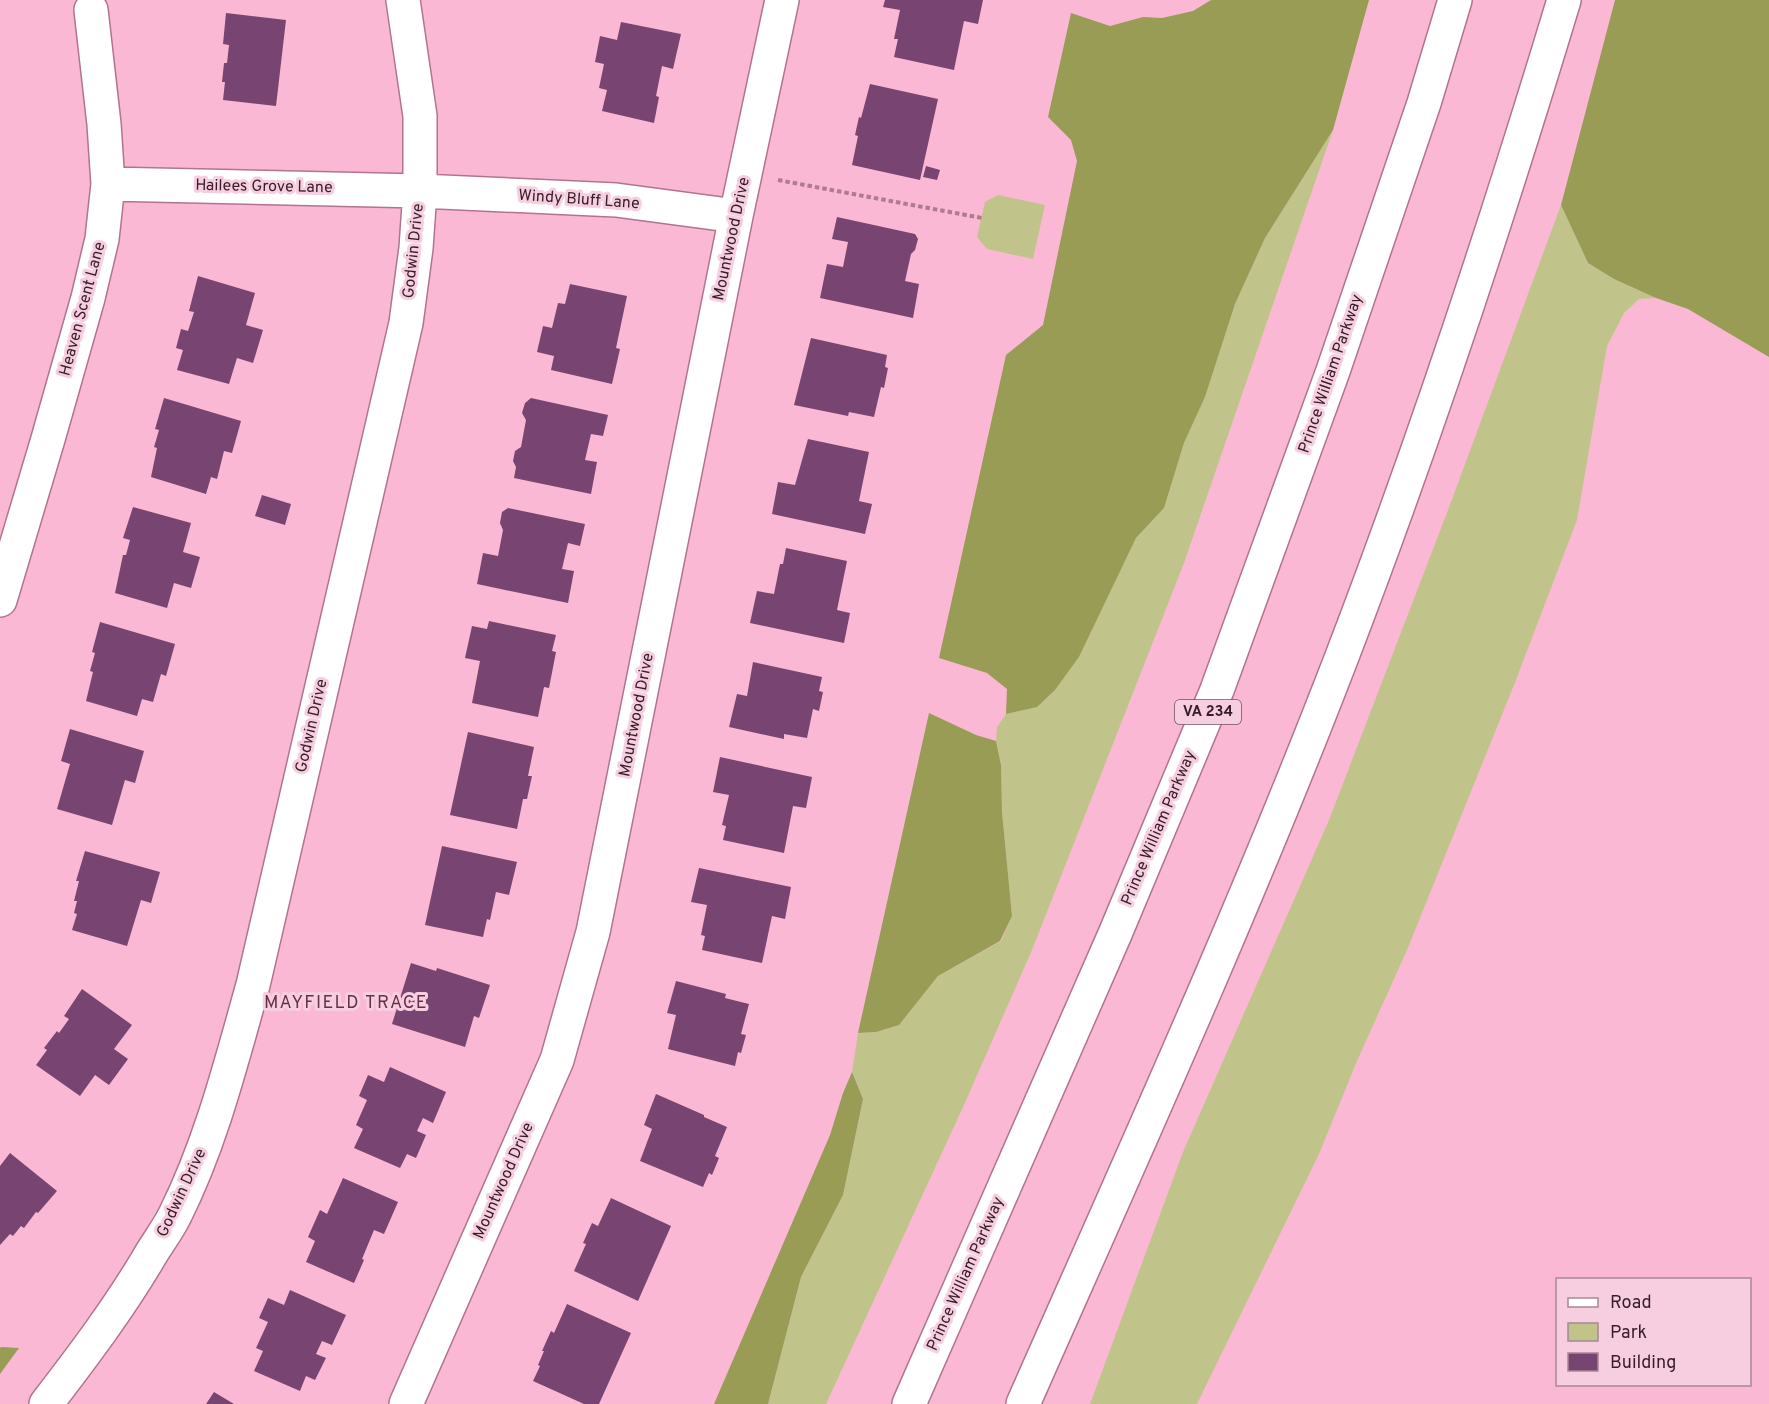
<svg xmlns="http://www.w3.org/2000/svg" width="1769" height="1404" viewBox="0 0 1769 1404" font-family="Overpass,sans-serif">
<rect width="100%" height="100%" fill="#fbb8d4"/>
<!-- green -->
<path fill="#c0c48b" d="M1333 130 1184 563 1032 950 964 1105 826 1404H768L801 1277 843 1195 863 1099 852 1072 858 1033 876 1032 899 1025 938 976 1001 941 1012 916 1002 812 1001 765 996 741 997 727 1006 714 1036 707 1055 690 1079 657 1136 538 1164 508 1184 443 1205 397 1235 304 1265 238Z
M998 195 1045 205 1033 259 987 249 977 237 985 202Z
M1561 205 1588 263 1614 279 1656 298 1639 299 1624 313 1607 346 1577 520 1514 685 1407 950 1357 1061 1319 1154 1197 1404H1090L1183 1152 1329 820 1448 510Z"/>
<!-- forest -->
<path fill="#989c54" d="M1211 0H1369L1333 130 1265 238 1235 304 1205 397 1184 443 1164 508 1136 538 1079 657 1055 690 1037 707 1006 714 1007 689 987 673 939 658 1006 355 1043 325 1077 161 1071 140 1048 117 1071 13 1110 26 1143 17 1162 18 1193 11Z
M1615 0H1769V357L1688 309 1656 298 1614 279 1588 263 1561 205Z
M929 713 976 735 996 741 1001 765 1002 812 1012 916 1000 941 938 976 899 1025 876 1032 858 1033Z
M852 1072 863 1099 843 1195 801 1277 768 1404H714L830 1135 843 1093Z
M1 1347 19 1348 0 1374V1348Z"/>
<!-- building -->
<path fill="#784471" d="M885 0H983L978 24 964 21 954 70 894 57 898 39H894L900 10 883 7Z
M226 13 286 20 276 106 223 100 225 82H222L224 63H227L229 45 223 44Z
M621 22 681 34 673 69 662 66 656 96 659 97 654 123 602 111 607 90 599 88 604 64 595 62 600 36 617 40Z
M870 84 938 99 920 180 852 165 858 136 855 135 859 117 861 118Z
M926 166 940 170 937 180 923 177Z
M837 217 915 234 918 239 915 250 911 254 905 281 919 284 913 318 820 298 827 264 843 267 848 242 832 239Z
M198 276 255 293 246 325 263 330 253 363 237 358 229 384 177 370 183 350 176 348 181 329 188 331 194 312 189 311Z
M570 284 627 296 616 348 620 349 612 384 551 370 554 356 537 352 543 326 552 328 558 303 565 304Z
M811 338 887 355 885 367 888 368 884 388 881 387 874 417 849 412 848 416 794 405Z
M164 398 241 421 232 453 224 451 217 479 211 477 206 494 151 477 157 448 154 447 159 430 155 429Z
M531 398 608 415 603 436 591 434 585 460 597 462 591 494 514 478 516 467 513 461 515 451 521 447 526 420 522 413 525 403Z
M808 439 869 452 859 501 872 504 865 534 772 514 778 482 795 485Z
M262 495 291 504 285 525 255 516Z
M133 507 191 523 183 552 200 557 191 588 174 583 167 608 115 593 123 555H126L130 540 123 538Z
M508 508 585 524 580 546 568 543 562 569 574 571 568 603 477 584 483 553 498 556 503 530 500 523 502 512Z
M786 548 847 561 837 610 850 613 844 643 750 623 757 591 774 594 780 564H783Z
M489 621 556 635 552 651 556 652 549 688 544 687 538 717 472 703 480 661 465 658 472 626 487 629Z
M100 622 175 644 166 676 161 674 153 702 142 699 137 716 86 701 93 672 90 671 95 653 92 652Z
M753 662 822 677 819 691 823 692 819 711 813 709 807 738 784 734V739L729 727 737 694 747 696Z
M70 729 144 751 135 783 125 780 112 825 57 809 70 764 61 761Z
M468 732 534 747 528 776H532L527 799H523L517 829 450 815Z
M720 757 812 777 806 808 793 806 784 853 723 840 726 826 722 825 729 795 713 792Z
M442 846 517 862 509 895 496 892 490 920 487 919 483 937 425 925Z
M85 851 160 872 151 903 141 900 127 946 72 930 77 914 74 913 77 901H74L79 881H76Z
M699 868 791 887 785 919 772 916 762 963 702 950 705 936 701 935 707 905 691 902Z
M411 963 436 971 437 968 490 985 479 1018 474 1016 465 1047 392 1024Z
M676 981 726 994 725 998 749 1004 741 1034 746 1035 741 1053 738 1052 735 1066 668 1049 676 1015 667 1013Z
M82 989 132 1025 114 1049 128 1059 109 1085 95 1075 80 1096 36 1065 47 1050 44 1048 57 1031 59 1033 69 1019 64 1016Z
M390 1067 446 1092 433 1123 423 1118 417 1131 426 1135 416 1158 407 1154 400 1168 354 1148 363 1129 356 1125 367 1100 359 1096 368 1075 384 1082Z
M656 1094 704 1115V1117L727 1127 715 1156 719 1158 712 1175 709 1173 703 1187 640 1161 652 1129 644 1125Z
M10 1153 57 1191 38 1213 36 1212 24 1228 21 1226 13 1236 10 1234 0 1245V1166Z
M343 1178 398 1202 384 1234 374 1230 362 1259 364 1260 354 1283 306 1262 315 1241 308 1237 320 1210 327 1214Z
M611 1198 671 1226 638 1301 574 1271 586 1244 583 1243 592 1223 598 1226Z
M290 1290 346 1315 332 1345 322 1341 316 1354 326 1358 315 1380 306 1376 300 1391 254 1371 263 1351 256 1348 268 1322 259 1318 268 1298 284 1305Z
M567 1304 631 1333 599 1404H584L533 1381 540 1366 538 1365 544 1351H542L551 1331 554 1333Z
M214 1392 234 1404H206Z"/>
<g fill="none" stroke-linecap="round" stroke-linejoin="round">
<!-- minor casing -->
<g stroke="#b1748f" stroke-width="36">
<path id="minor" d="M108 184 420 191 616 200 736 216
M0 600 48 439 88 298 102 239 108 184 104 124 91 10
M46 1404C83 1356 120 1307 151 1254 159 1241 168 1229 175 1215 211 1143 231 1063 253 985L406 323 416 248 420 191V116L403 0
M406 1404 557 1060 593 932 736 216 782 0"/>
</g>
<!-- highway casing -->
<g stroke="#b1748f" stroke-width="36">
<path id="highway" d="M909 1404 1115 934 1217 690 1333 371 1424 103 1455 0
M1023 1404C1132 1157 1244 911 1341 659 1424 443 1497 222 1564 0"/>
</g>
<!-- path -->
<path stroke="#ae7b91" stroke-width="4" stroke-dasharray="4.5 3" stroke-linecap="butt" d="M778 180 982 218"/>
<!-- minor -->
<use href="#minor" stroke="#fff" stroke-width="33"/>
<!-- highway -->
<use href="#highway" stroke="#fff" stroke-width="33"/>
</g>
<g text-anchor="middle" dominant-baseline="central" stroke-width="6" stroke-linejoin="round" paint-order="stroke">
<!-- shield labels -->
<rect fill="#f7cedf" stroke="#705260" stroke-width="1.5" x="1175" y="700" width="66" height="24" rx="4.5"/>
<g font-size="15" font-weight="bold" fill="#361d29">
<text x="1208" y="712">VA 234</text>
</g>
<!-- street labels -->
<g font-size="16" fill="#361d29" stroke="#f7cedf">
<text transform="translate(264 187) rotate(1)">Hailees Grove Lane</text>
<text transform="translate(579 200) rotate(4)">Windy Bluff Lane</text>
<text transform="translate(732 239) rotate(-78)">Mountwood Drive</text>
<text transform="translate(414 251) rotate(-84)">Godwin Drive</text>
<text transform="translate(83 309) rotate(-75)">Heaven Scent Lane</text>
<text transform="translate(1331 374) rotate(-71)">Prince William Parkway</text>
<text transform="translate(637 715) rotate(-79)">Mountwood Drive</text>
<text transform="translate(312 726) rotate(-77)">Godwin Drive</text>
<text transform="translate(1159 828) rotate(-67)">Prince William Parkway</text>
<text transform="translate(504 1181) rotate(-66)">Mountwood Drive</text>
<text transform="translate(182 1193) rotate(-65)">Godwin Drive</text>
<text transform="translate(966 1274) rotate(-66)">Prince William Parkway</text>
</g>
<!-- neighbourhood labels -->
<g font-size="18" letter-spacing="1.5" fill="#652f49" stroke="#f7cedf">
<text x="346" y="1003">MAYFIELD TRACE</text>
</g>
</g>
<!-- legend -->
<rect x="1556" y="1278" width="195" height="108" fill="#f7cedf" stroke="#aa8796" stroke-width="1.5"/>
<rect x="1568" y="1298" width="30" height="9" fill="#ffffff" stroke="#aa8796" stroke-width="1.5"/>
<text x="1610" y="1308" font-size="18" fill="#361d29">Road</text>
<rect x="1568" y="1323" width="30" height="18" fill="#c0c48b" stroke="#aa8796" stroke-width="1.5"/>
<text x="1610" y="1338" font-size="18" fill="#361d29">Park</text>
<rect x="1568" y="1353" width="30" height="18" fill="#784471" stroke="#aa8796" stroke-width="1.5"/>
<text x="1610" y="1368" font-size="18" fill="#361d29">Building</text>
</svg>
